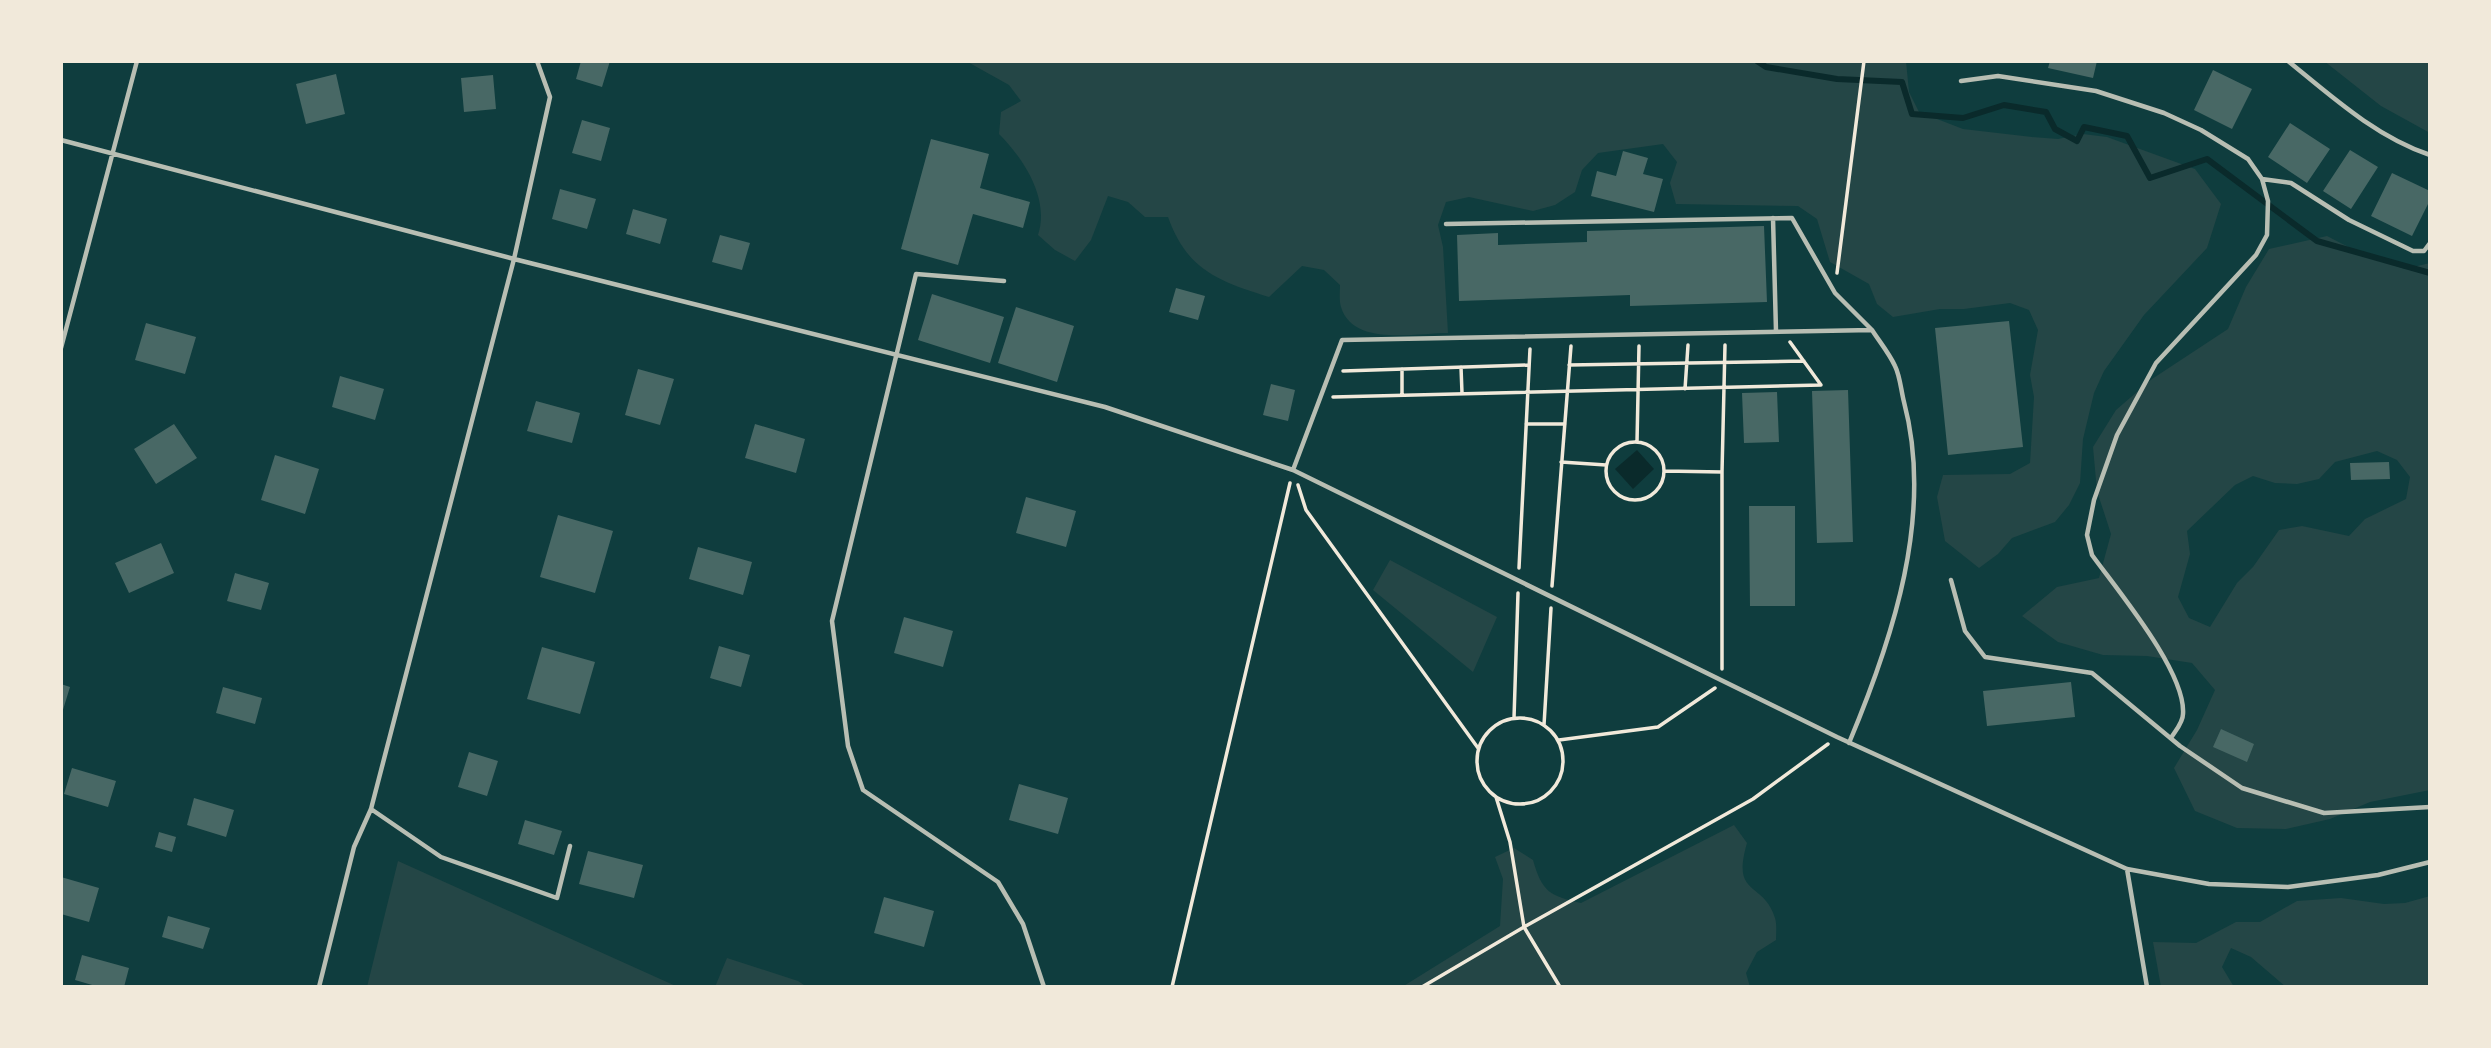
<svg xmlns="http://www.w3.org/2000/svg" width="2491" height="1048" viewBox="0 0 2491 1048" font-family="'Work Sans',sans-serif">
<rect width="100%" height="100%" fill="#0f3d3e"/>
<!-- green -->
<path fill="#244646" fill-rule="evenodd" d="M966 61H1906L1909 92 1919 112 1963 129 2032 137 2058 139 2083 134 2107 137 2195 169 2221 204 2207 248 2144 315 2104 371 2094 393 2083 439 2080 483 2069 505 2055 522 2012 538 1998 554 1979 568 1945 541 1937 497 1943 475 2010 474 2030 463 2034 397 2030 375 2038 330 2029 310 2010 303 1964 309H1940L1893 317 1877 304 1869 284 1830 262 1817 219 1798 206 1676 204 1670 183 1677 162 1663 144 1598 153 1582 170 1575 192 1555 205 1533 211 1469 197 1446 202 1438 225 1443 247 1448 333C1416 333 1353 347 1341 307 1339 301 1340 291 1340 285L1324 270 1302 266 1269 297C1218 281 1187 270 1168 217H1145L1128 202 1108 196 1091 240 1075 261 1055 250 1038 235C1050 199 1024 159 999 134L1001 112 1021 101 1009 85Z
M2324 61H2430V133L2381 106Z
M2327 236 2364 255 2405 269 2430 263V790L2370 802 2330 819 2286 829 2237 828 2195 811 2174 768 2197 730 2215 690 2192 663 2147 656 2103 655 2058 642 2022 616 2057 587 2099 578 2111 534 2097 491 2093 447 2116 410 2152 379 2228 329 2246 287 2269 249ZM2377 451 2397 460 2410 477 2406 499 2365 519 2349 536 2302 526 2279 530 2253 567 2237 583 2210 627 2189 618 2178 597 2190 554 2187 531 2235 485 2253 476 2275 483 2297 484 2319 479 2335 462Z
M1390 560 1497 617 1473 672 1373 590Z
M1734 825 1747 843C1731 898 1763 880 1775 918 1777 924 1776 933 1776 940L1757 952 1746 973 1750 987H1402L1500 926 1503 879 1495 857 1514 848 1533 860C1542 892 1550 896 1581 903Z
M398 861 678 987H367Z
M2430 896V987H2286L2251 957 2231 948 2222 967 2234 987H2161L2153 942 2196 943 2236 922H2260L2297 901 2341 898 2384 904 2405 903Z
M727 958 798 981 807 987H715Z"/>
<!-- water -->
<path fill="#0a2a2b" d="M1637 450 1654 469 1633 489 1615 469Z"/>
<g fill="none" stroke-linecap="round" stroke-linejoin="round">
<!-- stream -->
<path stroke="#0a2a2b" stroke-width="6" d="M1757 61 1766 67 1837 79 1902 82 1912 114 1963 118 2004 105 2046 112 2055 129 2077 141 2084 127 2127 136 2150 178 2207 159 2317 241 2430 273"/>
</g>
<!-- building -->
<path fill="#486865" d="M581 61H610L602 87 576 79Z
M2050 61H2097L2093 78 2048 68Z
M2213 70 2252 89 2232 129 2194 110Z
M336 74 345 114 306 124 296 84Z
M493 75 496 109 464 112 461 78Z
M582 120 610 128 601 161 572 153Z
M2290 123 2330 149 2307 183 2268 157Z
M931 139 989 154 980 188 1030 202 1023 228 973 214 958 265 901 249Z
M2350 150 2378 167 2351 209 2323 191Z
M1623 151 1648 158 1643 174 1663 179 1654 212 1591 196 1597 171 1616 176Z
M2392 173 2430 191V200L2412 236 2371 216Z
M560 189 596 199 587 229 552 219Z
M633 209 667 219 660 244 626 234Z
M1764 226 1767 302 1630 306V295L1459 301 1457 235 1498 233V245L1587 242V231Z
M720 235 750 243 742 270 712 262Z
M1176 288 1205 296 1198 320 1169 312Z
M932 294 1004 317 990 363 918 340Z
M1016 307 1074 326 1057 382 998 363Z
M2009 321 2023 447 1948 455 1935 328Z
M146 323 196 337 185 374 135 360Z
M638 369 674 379 660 425 625 415Z
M340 376 384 389 375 420 332 407Z
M1271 384 1295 390 1288 421 1263 415Z
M1848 390 1853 542 1817 543 1812 391Z
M1777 392 1779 442 1744 443 1742 393Z
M536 401 580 413 572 443 527 431Z
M174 424 197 458 156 484 134 449Z
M755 424 805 439 796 473 745 458Z
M275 455 319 469 305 514 261 500Z
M2389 462 2390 479 2351 480 2350 463Z
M1026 497 1076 511 1066 547 1016 533Z
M1749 506H1795V606H1750Z
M558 515 613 531 595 593 540 577Z
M161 543 174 573 129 593 115 563Z
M698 547 752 562 743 595 689 579Z
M235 573 269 583 261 610 227 601Z
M904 617 953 631 943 667 894 653Z
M719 646 750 655 741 687 710 678Z
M542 647 595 662 580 714 527 699Z
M2071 682 2075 717 1987 726 1983 691Z
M61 684 70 687 62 713H61Z
M223 687 262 698 255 724 216 713Z
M2221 729 2254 744 2247 762 2213 747Z
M469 752 498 761 487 796 458 787Z
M72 768 116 781 108 807 64 794Z
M1019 784 1068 798 1058 834 1009 820Z
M194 798 234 810 226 837 187 825Z
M525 820 562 831 554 855 518 844Z
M159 832 176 837 172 852 155 847Z
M588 851 643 865 634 898 579 884Z
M61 877 99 888 89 922 61 914Z
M884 897 934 911 924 947 874 933Z
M168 916 210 928 203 949 162 937Z
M82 955 129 968 124 987H99L75 980Z"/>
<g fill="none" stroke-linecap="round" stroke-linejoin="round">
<!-- path -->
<path stroke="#f1e9da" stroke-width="3.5" d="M1837 273 1864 61
M1569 365 1804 361
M1461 367 1462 393
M1402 369V395
M1343 371 1529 365
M1685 389 1688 345
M1333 397 1821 385 1790 342
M1526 424H1565
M1637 442 1639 346
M1606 471a29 29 0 1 1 58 0a29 29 0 1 1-58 0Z
M1561 462 1606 465
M1664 471 1722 472V669
M1722 472 1725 345
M1298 485 1306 510 1478 748
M1519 568 1530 349
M1552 586 1571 346
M1477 761a43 43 0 1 1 86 0a43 43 0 1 1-86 0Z
M1514 718 1518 593
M1544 725 1551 608
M1559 740 1658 727 1715 688
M1496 797 1510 842 1524 927 1753 799 1828 744
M1172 987 1290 483
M1422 987 1524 927 1560 987"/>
<!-- service -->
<path stroke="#b8beb3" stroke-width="4.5" d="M2288 61C2331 96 2376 137 2430 155
M1961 81 1998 76 2096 91 2164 113 2201 130 2248 159 2262 179 2268 201 2267 235 2256 255 2156 363 2117 435 2094 500 2087 535 2092 555C2118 591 2186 672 2183 714 2183 723 2175 731 2171 738
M61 140 514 259 1105 407 1293 470 1837 737 2127 869 2209 884 2288 887 2378 875 2430 862
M2262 179 2291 183 2349 220 2413 251H2424L2430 243
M1773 218 1776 331
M1446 224 1792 218 1835 293 1872 330
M1004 281 916 274 832 621 848 746 863 790 998 882 1023 924 1044 987
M61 348 137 61
M1293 470 1342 340 1872 330C1879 341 1889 353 1895 366 1900 376 1901 390 1904 402 1934 515 1893 638 1849 743
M1951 580 1965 631 1985 657 2092 673 2180 746 2242 788 2324 813 2430 807
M371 809 441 857 557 898 570 846
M2127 869 2147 987
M319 987 354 847 371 809 514 259 550 97 537 61"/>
</g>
<!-- border -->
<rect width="2491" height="1048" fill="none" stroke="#f1e9da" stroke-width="126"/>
</svg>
